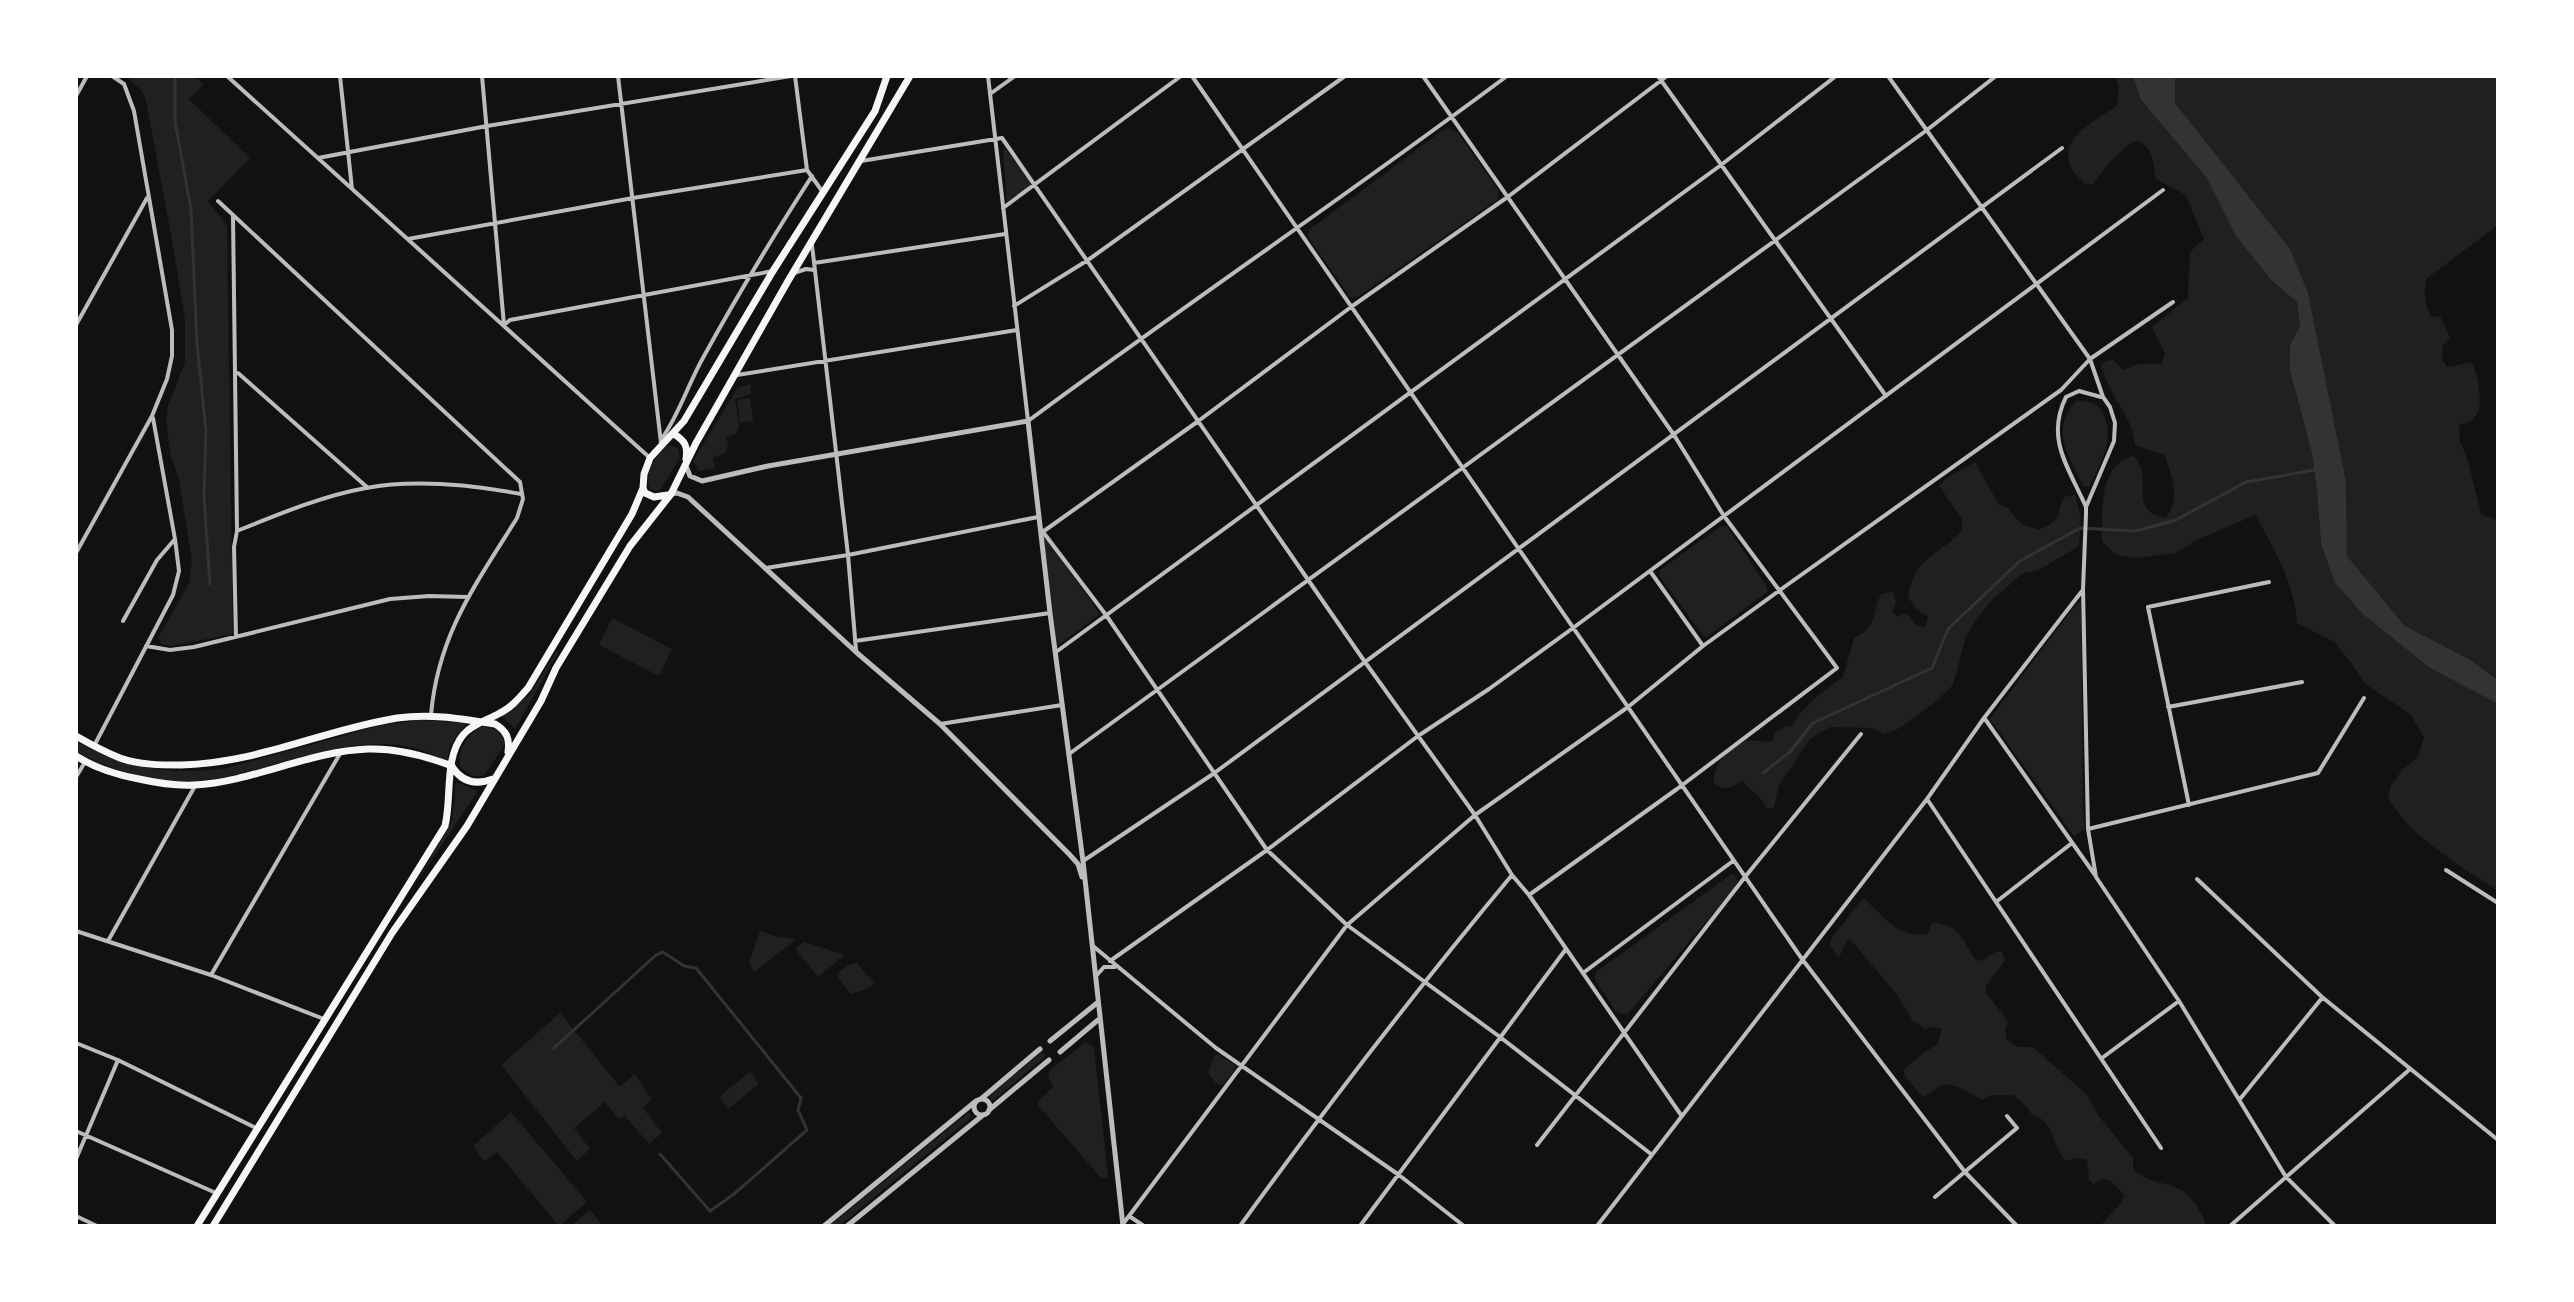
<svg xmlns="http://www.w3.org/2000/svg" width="2574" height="1302" viewBox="0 0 2574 1302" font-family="Lato,sans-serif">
<rect width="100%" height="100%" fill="#111"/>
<!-- green -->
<path fill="#202020" d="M126 76H196L203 85 189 99 250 158 208 201 227 225 233 634 171 646 162 644 158 638 189 583 192 561 179 480 170 453 166 418 168 406 185 362V320L172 240 146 101 142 91Z
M2116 76H2133L2141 100 2206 177 2236 236 2272 281 2297 302 2300 326 2290 345V371L2311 449 2317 490 2321 543 2430 668 2498 704V891C2460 865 2412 839 2388 798L2391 786 2402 770 2417 758 2424 737 2410 714 2365 684 2350 661 2334 642 2297 623C2295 585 2274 548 2255 515L2195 541 2176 553 2136 558 2116 555 2102 541C2102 513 2098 465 2133 456 2156 474 2125 511 2165 518 2182 501 2171 475 2165 455L2135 445C2132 421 2122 410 2111 390 2107 383 2104 374 2101 365L2106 361 2113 360 2124 370 2138 364H2162L2165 353 2152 327 2188 298 2190 252 2204 239 2186 195 2156 179C2153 162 2153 148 2137 140 2123 147 2101 170 2094 184H2085C2081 180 2075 174 2072 169 2055 137 2098 121 2117 105L2119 88Z
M2175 76H2498V225L2427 278C2423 293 2425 304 2431 317L2440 316 2450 338 2443 345 2442 359 2447 367 2472 362C2477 376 2487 409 2472 420 2469 423 2464 423 2459 425L2460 441 2468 461 2481 514 2498 521V680L2469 659 2405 626 2347 556 2346 481 2308 293 2175 102Z
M1447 127 1457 132 1499 191 1497 200 1356 298 1350 297 1308 237 1309 230Z
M1005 148 1032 184 1007 202 1003 151Z
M751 384V394L735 399 739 425 736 434 726 437 728 444 726 453 713 458 715 468 699 471 693 461 738 387Z
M750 398 753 421 740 423 737 400Z
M2076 401C2088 401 2097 402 2103 413 2116 440 2100 463 2089 487H2084C2069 457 2049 431 2076 401Z
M670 445 678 448 680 458 661 489 655 491 650 489C643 473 656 453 670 445Z
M1975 462 1999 505C2012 506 2010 514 2019 522 2024 526 2033 528 2039 530 2064 518 2054 519 2064 497L2075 495 2081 519 2079 546 2039 570 2023 573 1992 600 1976 619 1966 636 1953 685 1932 705 1896 730 1883 734 1874 728 1830 727 1810 739 1779 785 1774 808 1767 809 1761 799 1742 781C1732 788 1725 791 1714 784 1712 765 1729 745 1747 741 1756 739 1764 743 1773 741L1775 733 1786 726 1791 727C1806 703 1822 693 1843 677L1854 638C1879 626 1871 614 1881 594L1893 592 1896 603 1892 611 1897 617 1906 613 1918 627H1925L1928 617 1917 610 1908 597C1914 557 1938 556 1962 531V519L1939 486 1948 477Z
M1721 526H1727L1767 587V592L1707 637 1703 636 1659 575 1660 570Z
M1041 531 1100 614 1057 646Z
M2081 601 2083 812 2085 829 2074 836 1990 719 2076 604Z
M612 618 672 649 659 676 599 645Z
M557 651 558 653 515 729 502 717 529 695Z
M421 720 468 723C456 735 447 745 448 763 373 713 272 777 193 781 153 783 110 771 76 751V741C129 769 167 776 227 768L382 725Z
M482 726 498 730 502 733 504 745 486 773 483 776H472L460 767C457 749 467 736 482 726Z
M456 782 478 791 415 885 452 821Z
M1733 873 1738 881 1733 890 1627 1015 1616 1012 1595 979 1596 972Z
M1863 898C1883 915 1898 939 1927 934L1933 922C1961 927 1961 937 1975 959L1982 961 1995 952 2002 951 2005 961 1986 986V993L2008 1021 2005 1030 2007 1040 2018 1047H2033L2088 1096 2097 1114 2133 1158V1170C2159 1191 2177 1175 2198 1208 2202 1215 2205 1218 2205 1226H2161L2158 1224 2100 1226 2120 1204 2124 1195 2110 1180 2101 1179 2094 1184 2089 1179 2087 1160 2077 1158 2066 1161C2050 1144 2056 1121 2032 1115L2024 1104 2013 1095H1992L1982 1100 1959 1087 1944 1084 1923 1097 1905 1077 1903 1070 1926 1051 1937 1045 1942 1029 1931 1027 1925 1029 1913 1021 1898 996 1850 939 1846 941 1839 958 1830 945 1831 939Z
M762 931 777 937 796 939 754 972 749 962 759 934Z
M804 942 845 955 818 977 795 949Z
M857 963 874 983 869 988 851 994 836 975 848 965Z
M560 1013 620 1087 635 1074 651 1099 643 1108 662 1133 649 1144 625 1116 619 1119 605 1102 574 1128 590 1149 577 1161 501 1065Z
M1086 1042 1094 1048 1108 1177 1101 1178 1038 1105 1039 1100 1053 1087 1048 1075 1050 1070Z
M1042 1052 1046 1056 994 1100H991L990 1095Z
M1217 1054 1235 1065V1070L1223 1085 1216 1083 1208 1073 1213 1058Z
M750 1072 759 1084 728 1109 719 1097Z
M511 1112 587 1202 559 1226 497 1152 484 1161 473 1146Z
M969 1112 972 1117 839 1226H829Z
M590 1210 603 1226H571Z"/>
<!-- water -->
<path fill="#333" d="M2133 76H2175V103L2290 249 2308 293 2346 481 2347 556 2405 626 2469 659 2498 680V704L2430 668 2363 614 2335 583 2321 543 2317 490 2311 449 2290 371V345L2300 326 2297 302 2272 281 2236 236 2206 177 2141 100Z"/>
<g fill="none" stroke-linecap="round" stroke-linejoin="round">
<!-- stream -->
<path stroke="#333" stroke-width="3" d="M175 76V122L191 209 197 343 206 431 204 497 210 584
M1763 773 1790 752 1813 723 1932 668 1948 629 2020 561 2080 528 2135 531 2176 520 2246 482 2315 470
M554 1048 656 955 663 952 684 966 696 968 801 1098 798 1110 807 1130 734 1194 710 1211 660 1154"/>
<!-- minor -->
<path stroke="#bcbcbc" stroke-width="4" d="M227 76 650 458
M340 76 352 189
M482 76 504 325 510 320 773 271
M618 76 661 443
M795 76 807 170 822 191
M988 76 1028 421C1186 304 1349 194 1507 76
M1192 76 1802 959 1965 1172 2017 1226
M1423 76 1674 435 1724 516 1837 668 1677 789 1529 895
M1658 76 1886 396
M1888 76 2090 359 2103 397 2110 407 2115 423 2114 441 2086 507
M990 94 1015 76
M76 96 87 76
M318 158 487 126 791 76
M861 161 1002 138 1365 662 1475 815 1512 875 1529 895 1681 1115
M218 201 520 482 523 499 517 518C476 584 438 634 431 715
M1003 208 1181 76
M233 216 237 531 234 547 236 637
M408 239 633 198 807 170
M812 245 848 555 856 650
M814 263 1005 234
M794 273 806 269 814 270
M1014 306 1088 260 1345 76
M76 325 147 198
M238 373 368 488
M737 375 1017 330
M2066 397C2045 439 2069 468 2086 507V514L2083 589 2088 829 2096 877 2179 1001 2286 1177 2335 1226
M2066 397 2079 391 2101 397
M663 437C680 412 689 382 704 356 738 294 774 235 812 176
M1040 528 1106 615 1267 850 1347 925 1500 1037 1651 1154
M237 531C279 514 322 496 366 488 416 479 472 485 521 494
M1044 531 1197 422 1351 307 1509 196 1667 76
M76 553 152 416 167 379 172 356V330L134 111 124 84 112 76
M766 568 848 555 1038 517
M1650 571 1703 646
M123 621 157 560 175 539
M855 641 1050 613
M146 646 170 650 194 647 390 599 429 596 468 597
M1056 652 1721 165 1836 76
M2168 707 2302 682
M1985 719 2095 875
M940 724 1062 705
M94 746 173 595 179 571 175 539 153 418
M1069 754 1927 130 1996 76
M76 777 85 762
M1927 799 2161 1148
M2189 805 2148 607 2269 582
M2088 829 2318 773 2364 698
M1083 861 1213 774 2062 148
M2446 870 2498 903
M2197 879 2322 997 2498 1140
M1996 902 2072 843
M76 931 211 975 324 1019
M108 941 195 786
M1093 946 1216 1048 1399 1175 1464 1226
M1110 961 1267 850 1418 736 1489 689 1573 628 2163 190
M1583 973 1733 861
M211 975 341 752
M1096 976 1104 967H1115
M76 1043 118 1060 258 1129
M2102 1058 2179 1001
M2240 1099 2322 998
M76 1131 216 1193
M1537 1145 1745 877 1861 734
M76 1159 118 1060
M1935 1197 2017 1128 2007 1116
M76 1216 97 1226
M1129 1216 1144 1226
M1123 1224 1347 925 1475 815 1628 707 1703 646 1780 590 2061 390 2090 359 2173 302
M1240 1226C1327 1106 1417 989 1512 875
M1360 1226 1566 949
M1597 1226 1927 799 1984 718 2082 591
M2230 1226 2409 1070"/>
<!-- tertiary -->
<path stroke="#bcbcbc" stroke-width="5" d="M686 466 690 476 702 481 768 466 1028 421 1050 613 1083 861 1123 1226
M671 494 677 493 688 497 856 652 940 724 1069 854 1078 864 1082 877
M1050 1041 1097 1003
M1060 1052 1098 1020
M974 1107a8 8 0 1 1 16 0a8 8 0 1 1-16 0Z
M981 1099 1040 1049
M989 1110 1049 1060
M824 1226 976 1101
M847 1226 983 1115"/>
<!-- primary -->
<path stroke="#f5f5f5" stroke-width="7" d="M674 434C685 441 688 446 686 459
M643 488 645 493 654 497 668 495
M76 736C90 744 105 752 120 758 140 765 161 765 181 765 259 763 323 730 397 718 431 713 463 719 495 724 507 731 510 739 508 752
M76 756C95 768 117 775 139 779 157 783 175 786 194 785 253 782 309 751 368 749 397 748 426 756 452 766
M453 768C463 783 477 785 493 779
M197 1226 445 826C452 798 444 758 463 735 472 724 488 720 500 713 512 707 519 698 528 688L632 514 643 488 644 474 650 458 684 421 773 271 875 111 887 76
M213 1226 392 933 467 826 541 701 556 668 630 546 671 494 696 443 788 281 910 76"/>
</g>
<!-- border -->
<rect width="2574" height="1302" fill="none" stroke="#ffffff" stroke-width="156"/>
</svg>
